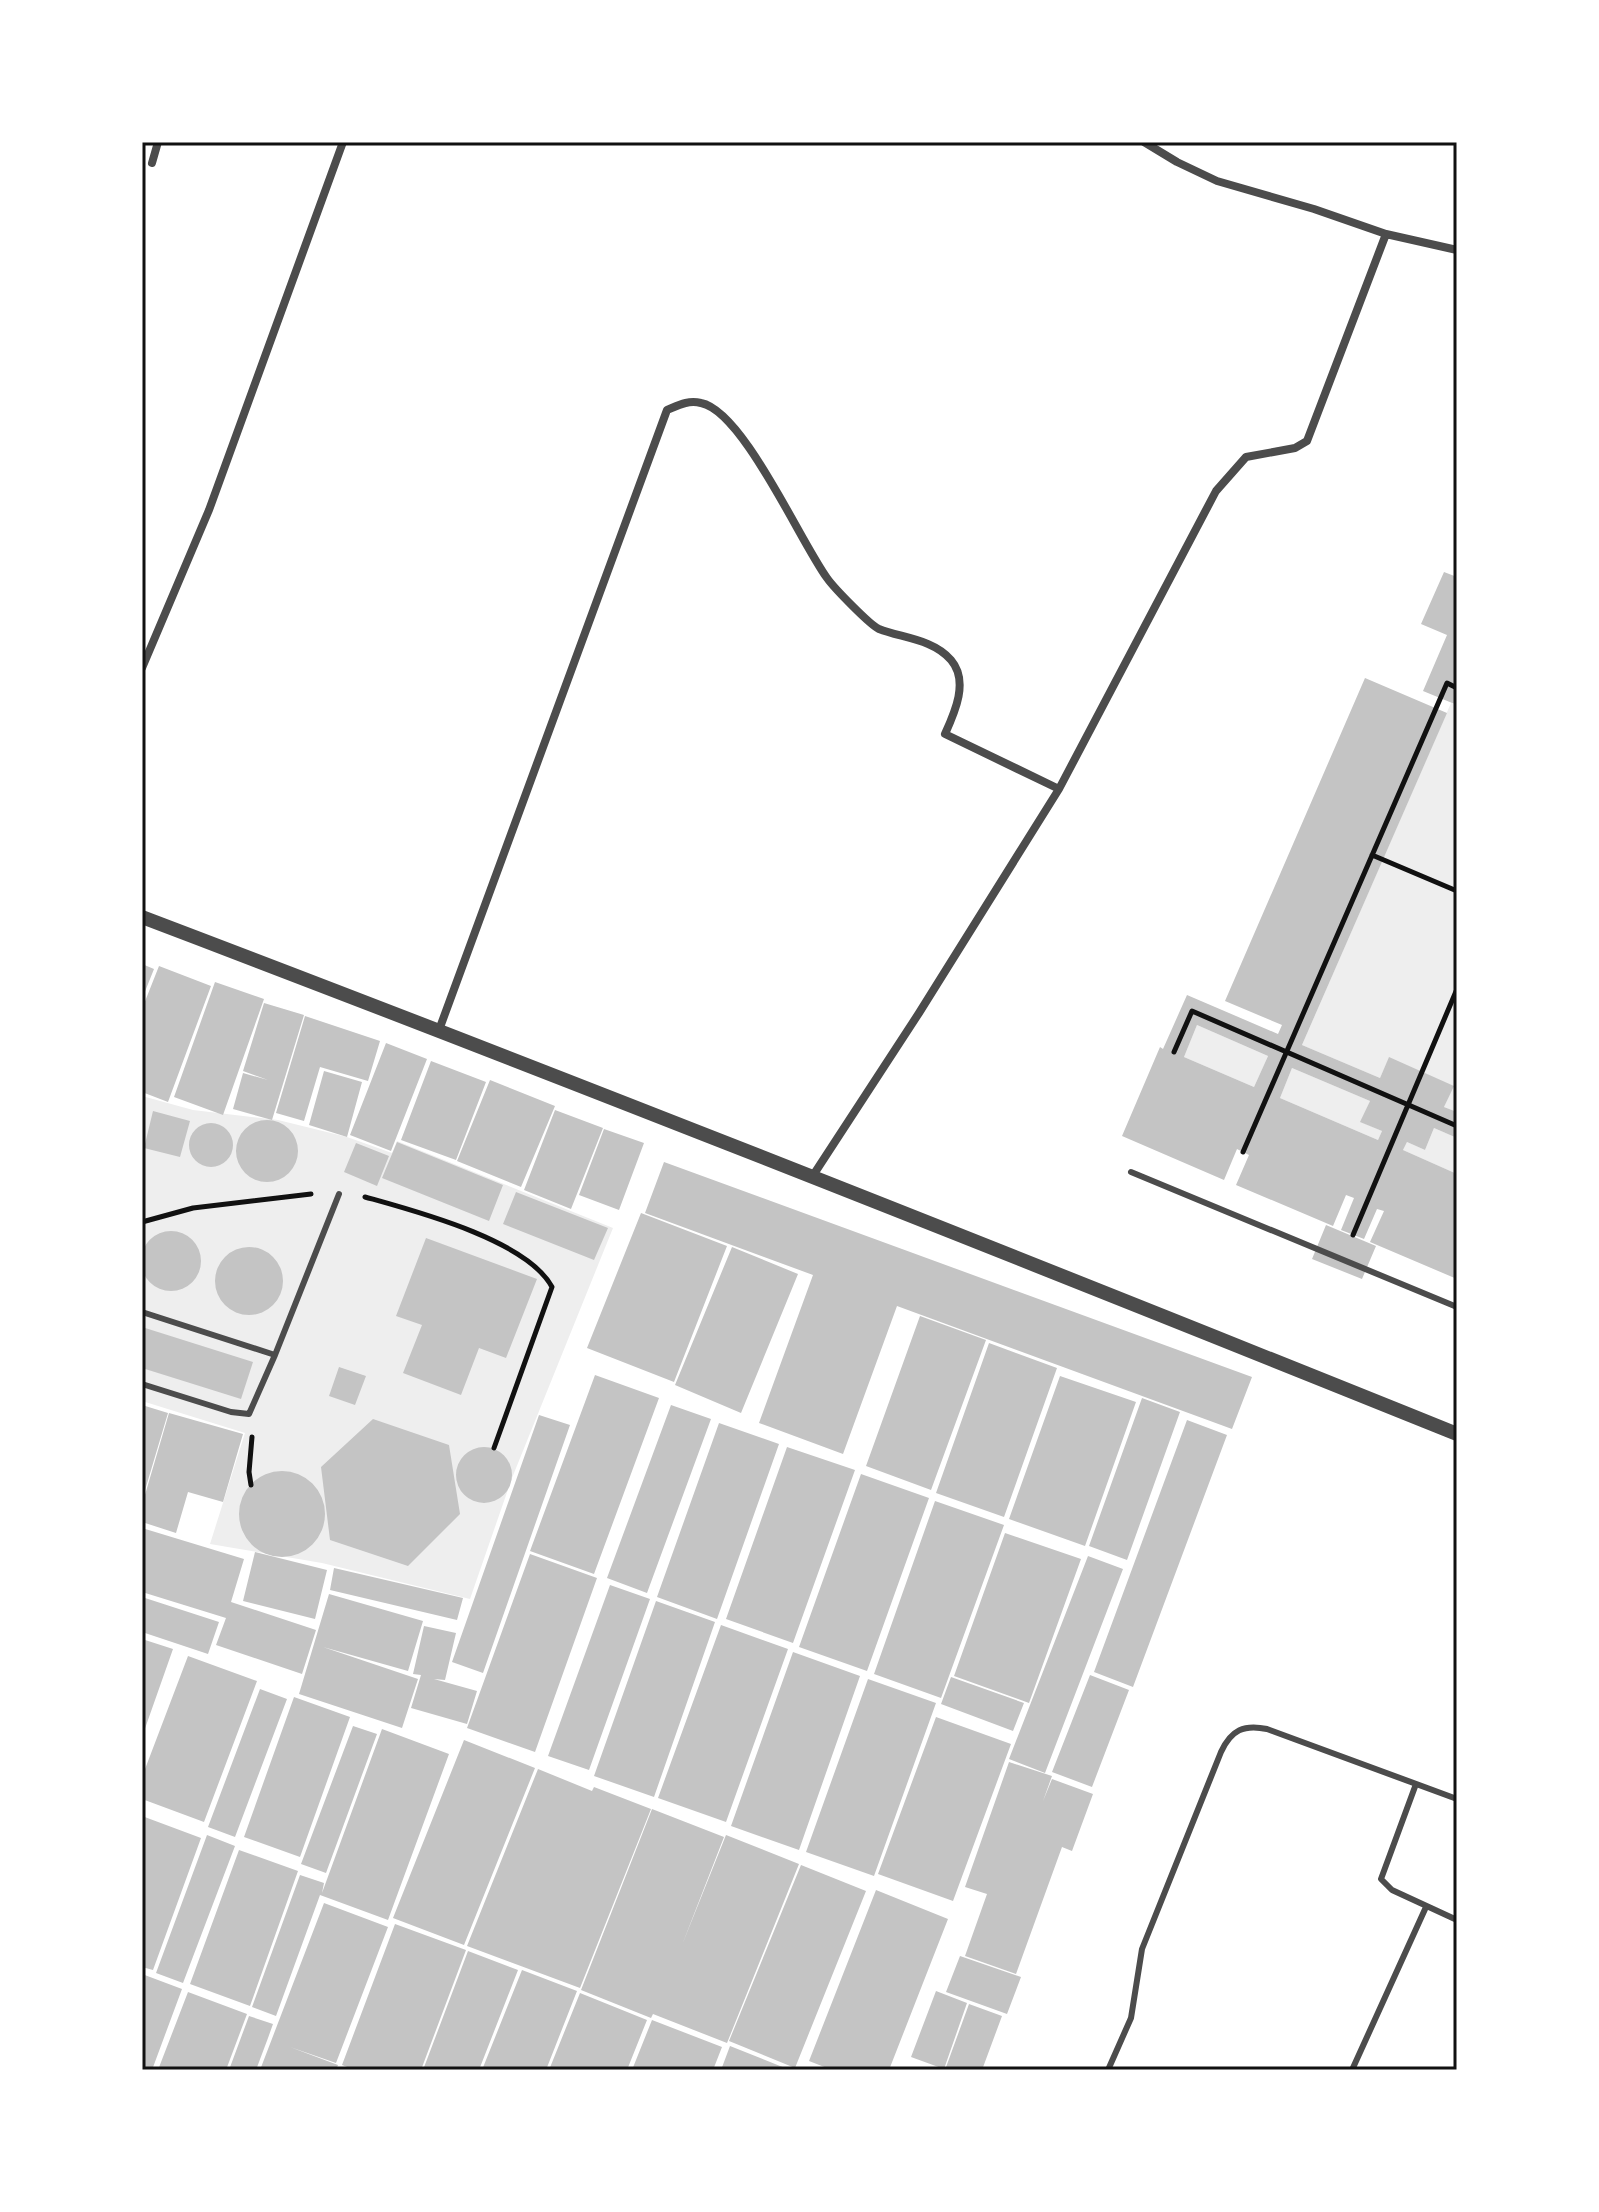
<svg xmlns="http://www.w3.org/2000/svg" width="1599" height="2212" viewBox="0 0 1599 2212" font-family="Mulish,sans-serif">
<rect width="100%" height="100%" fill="#fff"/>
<!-- green -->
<path fill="#eee" d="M1451 703 1457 705V1112L1444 1107 1453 1086 1389 1058 1380 1078 1302 1045Z
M1197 1025 1268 1056 1254 1087 1184 1057Z
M1292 1068 1370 1101 1361 1122 1382 1131 1378 1140 1280 1098Z
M142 1096 193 1110 278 1120 347 1137 392 1153 397 1141 613 1228 512 1478 470 1599 322 1563 210 1544 245 1433 142 1401Z
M1434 1128 1457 1138V1174L1403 1150 1407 1142 1425 1150Z"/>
<!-- building -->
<path fill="#c4c4c4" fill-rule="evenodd" d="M1444 572 1457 577V705L1423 691 1447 635 1421 624Z
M1365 678 1447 713 1302 1045 1380 1078 1389 1057 1454 1086 1444 1107 1457 1112V1138L1434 1128 1425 1150 1407 1142 1403 1150 1457 1174V1279L1370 1242 1384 1211 1377 1209 1364 1239 1341 1230 1354 1198 1346 1195 1333 1226 1236 1185 1249 1155 1237 1149 1224 1180 1122 1136 1160 1047 1163 1049 1187 995 1278 1034 1282 1025 1225 1001ZM1197 1025 1268 1056 1254 1087 1184 1057ZM1292 1068 1370 1101 1360 1122 1382 1131 1378 1140 1280 1098Z
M142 964 154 969 142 999Z
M159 966 211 986 168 1102 142 1092V1009Z
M215 982 264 999 223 1115 174 1097Z
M264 1003 304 1015 272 1120 233 1109 243 1073 268 1080 243 1071Z
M305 1016 380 1041 368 1081 320 1067 304 1121 276 1113Z
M386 1043 427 1059 391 1151 350 1135Z
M431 1061 486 1082 456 1160 401 1140Z
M324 1071 362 1082 347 1137 309 1125Z
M490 1080 555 1106 521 1187 457 1161Z
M555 1110 603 1128 571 1209 524 1190Z
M153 1111 190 1121 180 1157 144 1148Z
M236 1151a31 31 0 1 1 62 0a31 31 0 1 1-62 0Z
M189 1145a22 22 0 1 1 44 0a22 22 0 1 1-44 0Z
M604 1129 644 1143 619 1210 579 1195Z
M397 1142 503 1185 489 1221 382 1178Z
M356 1143 389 1156 377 1186 344 1172Z
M664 1162 1252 1377 1232 1429 897 1306 843 1454 759 1423 813 1275 645 1213Z
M516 1192 608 1228 594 1260 503 1224Z
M641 1213 727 1246 674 1382 587 1348Z
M1326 1225 1376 1246 1362 1279 1312 1259Z
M141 1261a30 30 0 1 1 60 0a30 30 0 1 1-60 0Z
M426 1238 537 1279 506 1358 479 1348 461 1395 403 1373 422 1325 396 1316Z
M732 1247 798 1274 741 1413 675 1385Z
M215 1281a34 34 0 1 1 68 0a34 34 0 1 1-68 0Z
M920 1316 986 1340 931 1490 866 1466Z
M142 1327 253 1362 241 1399 142 1368Z
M989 1343 1057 1368 1004 1517 936 1493Z
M339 1367 366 1376 355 1405 329 1396Z
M595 1375 659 1398 594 1574 530 1551Z
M1060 1376 1136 1402 1085 1546 1009 1519Z
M1142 1398 1180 1412 1127 1560 1089 1546Z
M142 1405 168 1413 143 1497 142 1496Z
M671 1405 711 1419 647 1593 607 1578Z
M169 1413 243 1434 223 1502 188 1492 176 1533 142 1522V1505Z
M539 1415 570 1425 483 1673 452 1662Z
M373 1419 449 1445 460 1514 408 1566 330 1540 321 1467Z
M1187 1420 1227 1435 1133 1687 1094 1672Z
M719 1423 779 1444 717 1619 657 1597Z
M456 1475a28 28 0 1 1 56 0a28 28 0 1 1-56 0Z
M787 1447 855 1470 793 1643 726 1619Z
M239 1514a43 43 0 1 1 86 0a43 43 0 1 1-86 0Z
M861 1474 929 1498 867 1671 799 1647Z
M935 1501 1004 1525 941 1698 874 1674Z
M142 1528 244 1559 231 1602 316 1630 302 1674 216 1645 226 1618 142 1592Z
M1005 1533 1081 1559 1029 1703 954 1676Z
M255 1552 327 1570 315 1619 243 1601Z
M530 1554 597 1578 535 1752 467 1728Z
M1088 1556 1123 1569 1045 1773 1009 1759Z
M334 1568 463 1598 457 1620 330 1590Z
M610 1585 650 1599 589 1770 548 1756Z
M329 1594 423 1621 408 1671 323 1647 418 1679 402 1728 299 1694Z
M142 1597 219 1622 208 1654 142 1632Z
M656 1601 715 1622 654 1797 594 1776Z
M721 1625 788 1649 726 1822 658 1798Z
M424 1626 456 1633 445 1680 434 1679 477 1691 467 1724 411 1708 421 1675 413 1674Z
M142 1639 173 1649 142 1737Z
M793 1652 860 1676 799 1850 731 1826Z
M188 1656 257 1681 204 1822 142 1799V1777Z
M1090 1675 1129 1690 1092 1787 1052 1772Z
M951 1677 1024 1703 1013 1731 941 1704Z
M868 1679 936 1703 874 1876 806 1852Z
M260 1689 287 1699 235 1837 208 1827Z
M294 1697 350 1717 300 1857 244 1837Z
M936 1717 1011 1744 953 1901 878 1874Z
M353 1726 377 1734 326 1873 301 1864Z
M382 1729 449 1754 388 1920 320 1895 276 2016 252 2007 300 1875 324 1883 322 1893Z
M464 1740 535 1768 464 1945 393 1918Z
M1009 1762 1052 1776 1043 1801 1052 1779 1093 1794 1072 1851 1062 1847 1016 1974 965 1956 987 1894 965 1887Z
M538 1769 592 1791 594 1787 651 1809 580 1988 467 1946Z
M652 1809 724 1837 682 1945 726 1835 799 1864 727 2043 653 2014 651 2018 581 1990Z
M142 1816 201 1838 153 1970 142 1967Z
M207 1835 235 1846 183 1983 156 1973Z
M239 1850 298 1871 250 2006 190 1984Z
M801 1865 866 1891 795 2068 729 2041Z
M876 1890 948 1919 889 2070H832L809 2061Z
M324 1903 388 1927 336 2063 290 2047 338 2065 336 2070H260Z
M395 1924 466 1950 421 2070H355L342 2065Z
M468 1951 518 1970 479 2070H423Z
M960 1956 1021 1977 1007 2014 946 1992Z
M522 1970 577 1991 546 2070H482Z
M142 1974 182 1989 152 2070H142Z
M936 1991 967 2003 944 2069 911 2057Z
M188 1992 247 2014 226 2070H158Z
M580 1993 647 2020 627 2070H549Z
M969 2004 1002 2016 982 2070H945Z
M249 2016 273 2024 268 2038 256 2070H229Z
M652 2020 722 2047 713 2070H632Z
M730 2046 790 2070H721Z"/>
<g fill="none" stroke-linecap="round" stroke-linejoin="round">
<!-- path -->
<path stroke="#111" stroke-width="5" d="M1372 855 1457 891
M1457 901V904
M1174 1052 1192 1011 1457 1126
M1243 1152 1447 683 1457 688
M365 1197C415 1211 527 1240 552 1287L494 1448
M142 1222 193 1208 311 1194
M1353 1235 1457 989
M251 1485 249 1472 252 1437"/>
<!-- service -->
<path stroke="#4c4c4c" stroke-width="6" d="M1131 1172 1457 1307
M142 1312 275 1355
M142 1384 231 1412 249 1414 275 1355 339 1194
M1416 1784 1381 1879 1392 1890 1457 1920
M1108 2070 1131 2018 1142 1949 1221 1752C1231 1730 1244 1724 1267 1729L1457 1799
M1352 2070 1426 1907"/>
<!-- minor -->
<path stroke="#4c4c4c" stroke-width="8" d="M1144 142 1177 162 1217 181 1314 209 1386 234 1457 250
M152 163 158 142
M142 668 209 510 343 142
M439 1030 667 410C679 405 688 400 701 403 743 411 800 541 827 578 834 588 870 625 879 629 902 638 933 639 951 660 969 681 955 712 945 734L1059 789
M812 1177 919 1013 1059 789 1216 491 1246 457 1295 448 1307 441 1386 234"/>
<!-- tertiary -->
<path stroke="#4c4c4c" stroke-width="14" d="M142 917C582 1084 1020 1258 1457 1434"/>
</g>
<!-- border -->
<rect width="1599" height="2212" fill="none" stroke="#ffffff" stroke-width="288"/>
<rect x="144" y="144" width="1311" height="1924" fill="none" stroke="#111" stroke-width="3"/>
</svg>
